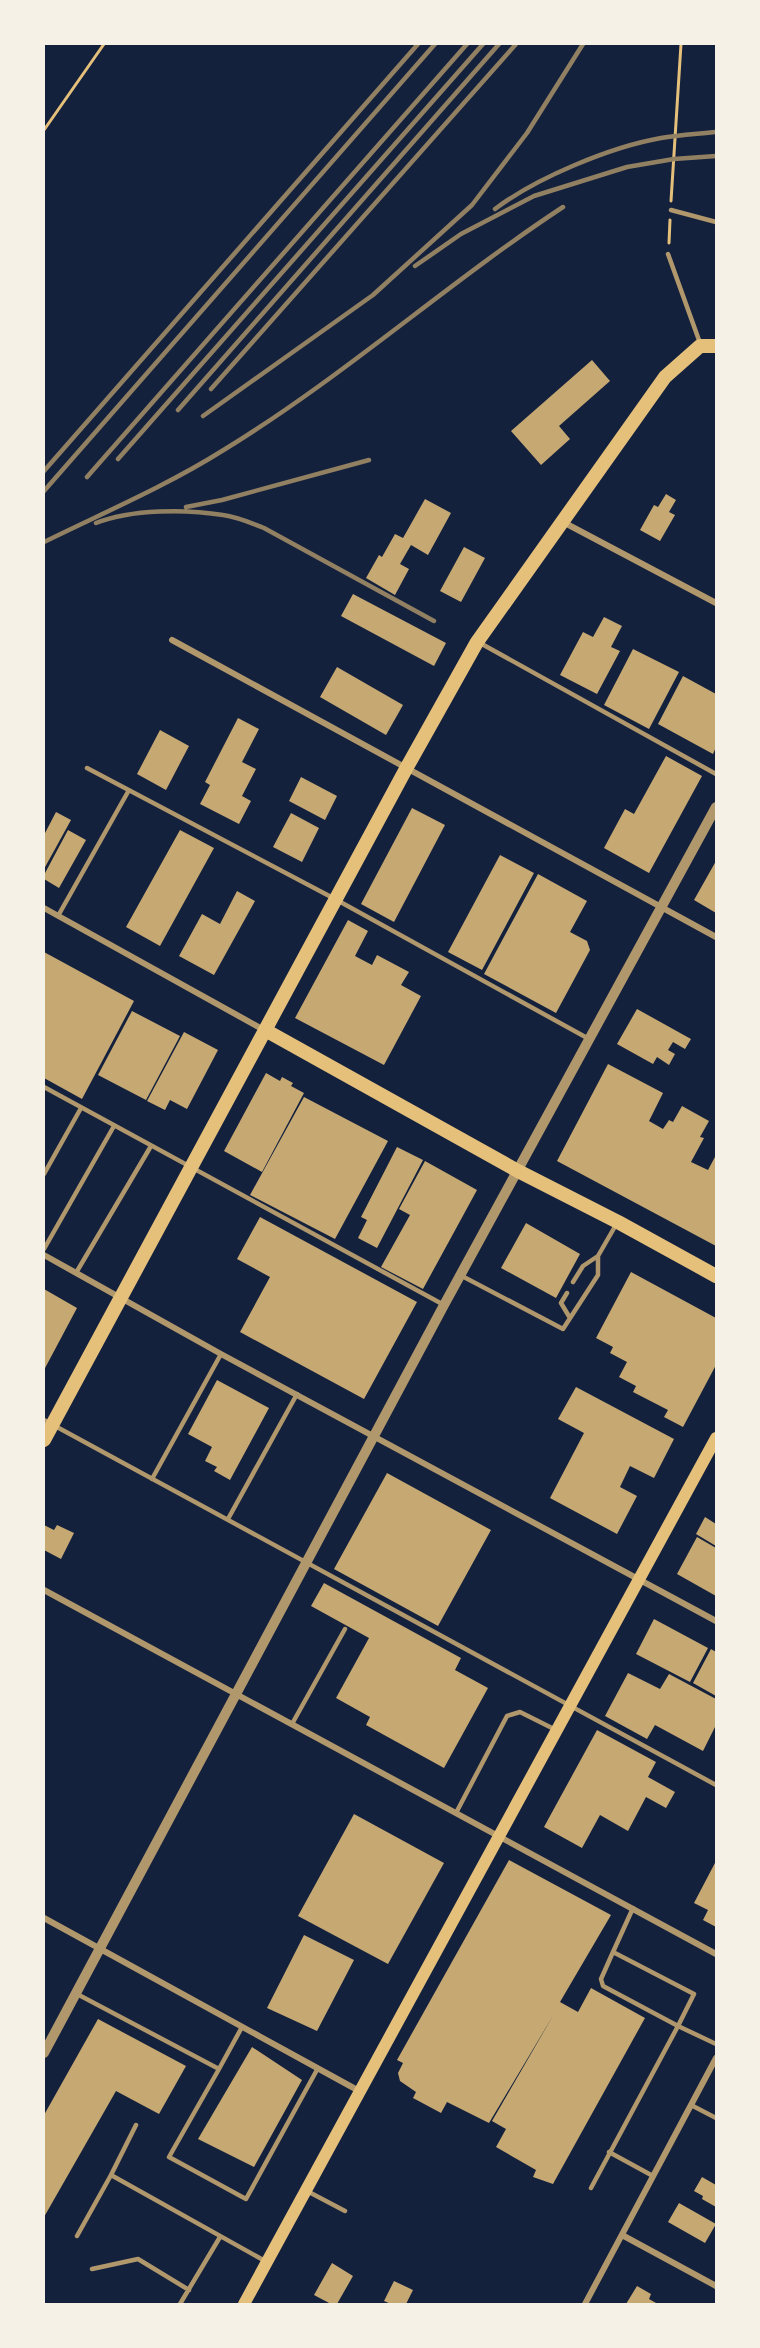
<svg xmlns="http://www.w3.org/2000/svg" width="760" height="2348" viewBox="0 0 760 2348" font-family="'Sofia Sans Condensed',sans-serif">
<rect width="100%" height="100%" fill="#14213d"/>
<!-- building -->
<path fill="#c6a872" d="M592 360 610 381 559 426 570 439 541 465 511 431Z
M666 494 676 500 669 512 675 515 660 541 640 530 654 505 658 507Z
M425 499 451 513 428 555 411 545 400 564 409 569 395 595 366 578 379 555 382 557 395 534 403 538Z
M464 547 485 558 461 602 440 591Z
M353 594 446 643 434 666 341 616Z
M604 617 622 626 611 647 620 651 597 694 560 675 583 632 593 637Z
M633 649 679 672 649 729 604 705Z
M337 667 403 705 386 735 320 697Z
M683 676 716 694V747L713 754 658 724Z
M238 718 259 729 242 762 256 769 242 796 251 801 239 824 200 804 210 785 205 782Z
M160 730 189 746 166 790 137 774Z
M666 756 702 776 649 873 604 848 625 809 634 814Z
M301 777 337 796 325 820 289 801Z
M412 808 445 825 394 922 361 904Z
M56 812 71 820 44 869V835Z
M291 813 319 828 302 862 273 847Z
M68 830 86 840 59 888 44 879V875Z
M180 830 214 848 160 946 126 927Z
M500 855 534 873 482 970 448 952Z
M716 861V913L694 900Z
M538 874 587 901 570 932 587 941 590 950 556 1013 484 974Z
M237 891 255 901 214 975 179 956 202 914 220 924Z
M348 920 368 931 355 956 372 965 377 955 409 972 401 985 421 996 384 1065 295 1018Z
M44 952 134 1001 82 1099 44 1078Z
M637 1009 691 1039 685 1049 673 1042 668 1050 675 1054 669 1065 657 1057 653 1064 617 1044Z
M132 1011 180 1036 146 1100 98 1075Z
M184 1032 218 1050 187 1109 170 1100 165 1110 147 1101Z
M608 1064 663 1093 649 1121 663 1129 669 1120 673 1122 682 1106 709 1121 700 1137 704 1138 691 1162 708 1170 716 1155V1246L557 1161Z
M266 1073 280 1081 282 1077 293 1083 291 1086 304 1093 262 1172 224 1151Z
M304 1097 388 1141 335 1239 250 1195Z
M397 1147 423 1160 377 1248 358 1238 367 1220 361 1217Z
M425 1161 477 1190 423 1289 381 1267 410 1215 399 1209Z
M260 1217 417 1302 364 1399 240 1332 270 1277 237 1259Z
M526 1223 580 1254 556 1298 501 1268Z
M631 1272 716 1318V1365L683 1427 664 1417 668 1410 633 1392 636 1386 619 1377 627 1362 610 1353 613 1347 596 1338Z
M44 1289 77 1308 44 1370Z
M217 1380 269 1408 230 1480 214 1471 217 1467 205 1461 212 1447 188 1434Z
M576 1387 674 1439 654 1478 630 1466 620 1487 637 1496 617 1534 550 1498 584 1433 558 1419Z
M387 1473 491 1530 438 1626 334 1569Z
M705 1517 716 1524V1546L696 1534Z
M44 1525 54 1530 57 1525 74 1533 61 1559 44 1550 45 1544Z
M697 1537 716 1548V1596L677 1574Z
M324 1583 461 1658 455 1670 488 1688 444 1768 366 1725 370 1717 336 1698 369 1638 311 1606Z
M654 1619 708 1648 690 1682 636 1654Z
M711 1649 716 1652V1696L693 1683Z
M628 1673 660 1689 669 1674 716 1699V1725L703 1751 655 1725 647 1739 605 1716Z
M597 1730 656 1762 648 1777 675 1792 666 1808 646 1797 628 1831 600 1815 582 1848 544 1827Z
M354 1814 444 1863 388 1964 298 1916Z
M509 1860 611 1915 560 2002 578 2012 591 1988 645 2018 553 2184 533 2177 536 2170 496 2147 506 2129 492 2121 554 2014 489 2123 447 2102 441 2113 413 2098 416 2092 400 2081 398 2073 403 2063 397 2060Z
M716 1861V1927L703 1920 708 1910 694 1903Z
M304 1935 354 1960 317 2031 267 2008Z
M98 2019 186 2066 159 2114 116 2091 44 2217V2115Z
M252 2047 302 2080 254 2167 198 2139Z
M702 2177 716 2185V2207L702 2199 703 2196 694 2191Z
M679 2203 716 2224 705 2243 668 2222Z
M332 2263 353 2276 337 2304H331L314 2295Z
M394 2281 413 2290 406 2304H391L384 2301Z
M637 2286 651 2294 649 2299 656 2303 655 2304H626Z"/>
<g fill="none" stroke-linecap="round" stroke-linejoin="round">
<!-- path -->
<path stroke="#e5c07b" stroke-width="3" d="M44 130 104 44
M671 201 681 44
M669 243 670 220"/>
<!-- service -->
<path stroke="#b1986c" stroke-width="4.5" d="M671 210 716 222
M668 254 700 343
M480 643 716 774
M87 768 335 899 589 1039
M58 916 129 790
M44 1087 444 1305
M44 1174 81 1108
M44 1249 114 1126
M76 1273 151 1146
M460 1275 563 1329 598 1275V1256
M573 1282 583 1266 598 1256 617 1223
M567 1293 561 1303 570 1318
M44 1420 716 1785
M152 1479 221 1354
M228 1519 297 1394
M292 1724 345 1629
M456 1813 507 1716 520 1712 556 1730
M633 1908 613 1952 694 1994 678 2026 716 2044
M77 1994 219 2069 242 2027
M219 2069 169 2157 246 2199 318 2068
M691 2105 716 2118
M136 2125 111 2175 265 2261
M609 2152 653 2176
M591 2188 678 2026 603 1986 601 1979 613 1952
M307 2191 345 2211
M77 2236 111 2175
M92 2269 138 2259 189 2290
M180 2304 220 2237"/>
<!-- minor -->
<path stroke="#b1986c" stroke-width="6" d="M563 522 716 603
M172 640 716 937
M44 908 264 1030
M44 1255 221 1354 716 1621
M44 1590 716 1954
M44 1918 361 2092
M622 2235 716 2286
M585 2304 716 2058"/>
<!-- tertiary -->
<path stroke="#b1986c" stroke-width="10" d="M44 2053 444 1305 716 807"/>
<!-- secondary -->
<path stroke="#e5c07b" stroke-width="12" d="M244 2304 716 1438"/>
<!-- primary -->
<path stroke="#e5c07b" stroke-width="14" d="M265 1030 518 1171 618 1222 716 1276
M44 1440 407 767 477 642 665 377 700 346H716"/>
<!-- rail -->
<path stroke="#918062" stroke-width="4.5" d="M495 209C536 178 610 147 661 138 679 135 698 134 716 132
M415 266 461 234 534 196 627 167 674 159 716 156
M211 389 516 44
M178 410 499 44
M203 416 373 295 472 205 527 133 583 44
M118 459 483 44
M44 471 418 44
M87 477 467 44
M44 491 435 44
M186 507 222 500 369 460
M96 523C132 509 186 509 223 515 238 517 251 523 264 528L434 621
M44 542C103 513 166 486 222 451 342 378 446 284 563 207"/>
</g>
<!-- border -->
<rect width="760" height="2348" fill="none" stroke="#f6f1e7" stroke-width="90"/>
</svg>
